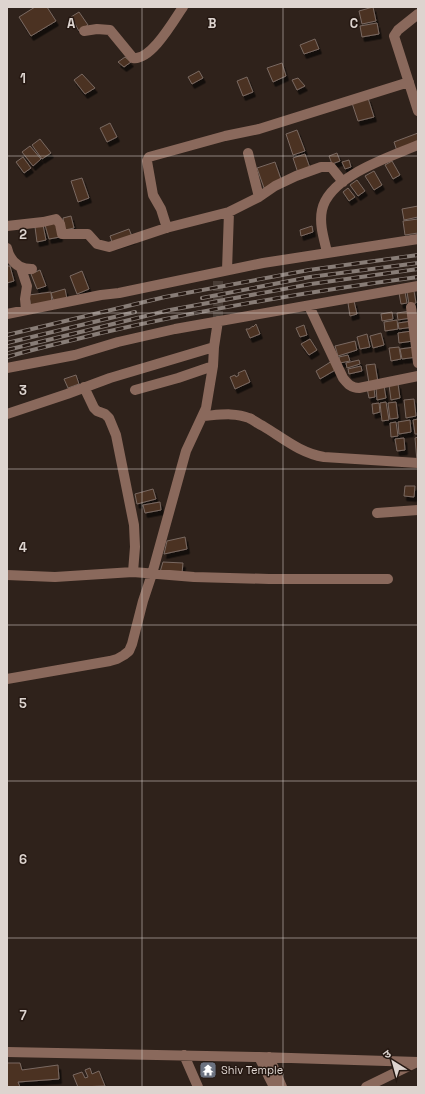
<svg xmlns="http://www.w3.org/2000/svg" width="425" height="1094" viewBox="0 0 425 1094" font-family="'Space Grotesk','Noto Sans Devanagari',sans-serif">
<defs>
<filter id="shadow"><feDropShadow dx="2.5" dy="4.5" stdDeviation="0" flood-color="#0009"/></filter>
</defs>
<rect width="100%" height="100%" fill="#2f221b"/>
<!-- building -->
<path fill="#4c3122" stroke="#796961" filter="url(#shadow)" d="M35 7H47L56 21 31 36 19 17Z
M373 7 376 21 362 24 359 11Z
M79 12 88 25 79 31 71 17Z
M377 23 379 34 362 37 360 26Z
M315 39 319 49 304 54 300 45Z
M125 57 131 62 124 67 118 62Z
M282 63 286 76 273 82 267 68Z
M199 71 203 78 192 84 188 77Z
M82 74 95 88 85 94 74 80Z
M247 77 253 92 243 96 237 81Z
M298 78 305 86 297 90 292 80Z
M368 98 374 117 358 121 352 103Z
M110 123 117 137 107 142 100 128Z
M297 130 305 151 293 155 286 134Z
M418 133V144L397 151 394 142Z
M40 139 51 153 42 159 32 145Z
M30 146 41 159 33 166 22 152Z
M337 153 340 161 332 164 329 156Z
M305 154 310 168 298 173 293 158Z
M23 157 31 168 24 173 16 162Z
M349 160 351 167 345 169 342 162Z
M392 161 400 175 393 179 385 165Z
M275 162 282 182 264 188 257 168Z
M374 171 382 185 374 190 365 176Z
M82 178 89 198 78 202 71 181Z
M357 180 365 191 358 196 350 185Z
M348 188 355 197 349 201 343 192Z
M418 206V217L404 220 402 209Z
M71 216 74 228 65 230 63 218Z
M418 219V233L405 235 403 221Z
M58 222 60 237 49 239 45 225Z
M43 225 46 240 37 242 35 227Z
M312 226 313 232 301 236 300 230Z
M129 229 133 239 113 245 110 236Z
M7 266H10L14 281 7 283Z
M40 270 46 286 37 289 31 274Z
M82 271 89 289 77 294 70 276Z
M65 289 67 299 54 302 51 293Z
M414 291 416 303 409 304 407 292Z
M51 292 52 304 31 307 29 295Z
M405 292 407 303 401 304 399 293Z
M354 301 357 314 350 316 348 303Z
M410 311 411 318 398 320 397 313Z
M392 312 393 319 382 321 381 314Z
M397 320 398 329 385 331 384 322Z
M412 321 413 327 399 329 398 323Z
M256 324 260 334 250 338 246 329H249L253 326V327Z
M304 325 307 335 300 337 296 328Z
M412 331 413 341 399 343 398 333Z
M381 333 384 345 373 348 370 336Z
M367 334 370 347 360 349 357 337Z
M310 339 317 350 309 355 301 344Z
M355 341 357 350 338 356 335 346Z
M399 347 401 359 391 361 389 348Z
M415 347 417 357 402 359 400 349Z
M348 355 350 361 340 363 339 357Z
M359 360 360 364 347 368 346 363Z
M332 361 337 369 320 379 316 371Z
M375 364 378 382 369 383 366 365Z
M361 366 362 371 349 374 348 369Z
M245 370 250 382 235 389 230 377 235 375 236 377 239 375 238 373Z
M76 375 79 384 68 388 64 379Z
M398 384 400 398 391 400 389 385Z
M384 386 386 398 377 400 376 387Z
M367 388H374L375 397 369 398Z
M414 399 416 416 406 418 404 400Z
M386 402 389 420 382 421 380 403Z
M396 402 398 418 390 419 388 403Z
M379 403 380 412 373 414 372 404Z
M418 419V434H415L413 420Z
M410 420 411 432 399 434 398 422Z
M396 422 398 436 391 437 390 423Z
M418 437V461H417L415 438Z
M404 438 405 450 397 451 395 439Z
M405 486H415L414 497 404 496Z
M153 489 156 499 137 504 135 494Z
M160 502 161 510 145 513 143 505Z
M185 537 187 549 164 554 167 541Z
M163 562 183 563 182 573 160 572Z
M7 1063H20L22 1070 58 1065 59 1079 18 1082 20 1087H7Z
M90 1068 92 1074 99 1071 105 1086 78 1087 73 1075 82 1072 85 1078 88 1077 85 1070Z"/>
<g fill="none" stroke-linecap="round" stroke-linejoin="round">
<!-- minor-tunnel -->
<path stroke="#493d36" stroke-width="10" stroke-dasharray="10 5" stroke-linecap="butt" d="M218 321V272"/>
<!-- minor -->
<path stroke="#8a695c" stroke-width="10" d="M418 14 398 30 394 36 418 111
M84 31 97 29 110 30 133 58C151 61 174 20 183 7
M248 153 259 197
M7 226 43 222 56 219 60 224 62 234H88L97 244 109 247 166 228 229 212 259 197 275 186 296 176 321 167H331L343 182
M167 228 161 209 153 195 147 161 149 157 225 136 259 129 409 82
M7 248C10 261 18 269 32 269
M327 252C324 239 319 224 322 210 329 176 390 157 418 145
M21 268 27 286 25 299 26 310
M227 270 229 212
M309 306 343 378C348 384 351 388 359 388L418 376
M411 307 418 363
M7 314 101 295 119 293 263 263 418 239
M7 368 75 355 118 342 175 329 418 286
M84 387 94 408 97 411 105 414 109 418 116 435 134 525 135 547 133 572
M135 390 178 378 213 366
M7 414 67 394 110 378 214 347
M203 416C218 415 235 412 249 418 254 420 258 424 263 426 283 438 300 453 324 457L418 463
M377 513 418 510
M7 575 55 577 133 572 194 577 269 579H388
M7 679 110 661 117 659 124 655 129 651 132 644 143 601 152 574 186 451 206 408 213 366 214 347 218 321
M7 1052 259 1057 418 1062
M184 1055 198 1087
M259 1057 274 1087
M269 1057 282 1087
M366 1087 415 1063"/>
<!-- rail casing -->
<g stroke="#887d77" stroke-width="4">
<path id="rail" d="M202 298 310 277 418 263
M7 335 165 297 309 270 418 255
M7 343 135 312
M7 350 170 310 311 284 418 269
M7 357C38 348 70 341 101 333 206 309 312 291 418 277"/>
</g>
<!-- rail -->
<use href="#rail" stroke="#251812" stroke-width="2.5" stroke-dasharray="8" stroke-linecap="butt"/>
</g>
<!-- grid -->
<path fill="none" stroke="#ddd4cf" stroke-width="1" stroke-opacity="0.55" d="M142 7V1087M283 7V1087M7 156H418M7 313H418M7 469H418M7 625H418M7 781H418M7 938H418"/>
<!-- icons -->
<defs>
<g id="temple-square" transform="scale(0.9)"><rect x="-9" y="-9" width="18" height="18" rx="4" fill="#6b7280" stroke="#251812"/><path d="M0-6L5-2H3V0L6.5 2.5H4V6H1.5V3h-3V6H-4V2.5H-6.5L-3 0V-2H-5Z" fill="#fff"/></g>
</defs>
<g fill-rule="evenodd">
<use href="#temple-square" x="208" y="1070"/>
</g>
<g text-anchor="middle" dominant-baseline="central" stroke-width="3" stroke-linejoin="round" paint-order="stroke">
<!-- poi labels -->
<g font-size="11" fill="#ddd4cf" stroke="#251812" text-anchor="start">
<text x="221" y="1070">Shiv Temple</text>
</g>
</g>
<g font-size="13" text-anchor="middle" font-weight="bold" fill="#ddd4cf" stroke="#251812" stroke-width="3" stroke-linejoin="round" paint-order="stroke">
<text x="71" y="28">A</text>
<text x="212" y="28">B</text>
<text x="354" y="28">C</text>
<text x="23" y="83">1</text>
<text x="23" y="239">2</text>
<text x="23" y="395">3</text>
<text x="23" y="552">4</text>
<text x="23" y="708">5</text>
<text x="23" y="864">6</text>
<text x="23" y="1020">7</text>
</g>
<!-- border -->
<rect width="425" height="1094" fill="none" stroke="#ddd4cf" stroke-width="16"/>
<!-- north arrow -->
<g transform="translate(393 1062) rotate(323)" stroke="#251812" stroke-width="3" paint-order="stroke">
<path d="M0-3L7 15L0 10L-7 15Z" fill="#ddd4cf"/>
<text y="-6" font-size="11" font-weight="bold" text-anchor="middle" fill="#ddd4cf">उ</text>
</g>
</svg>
